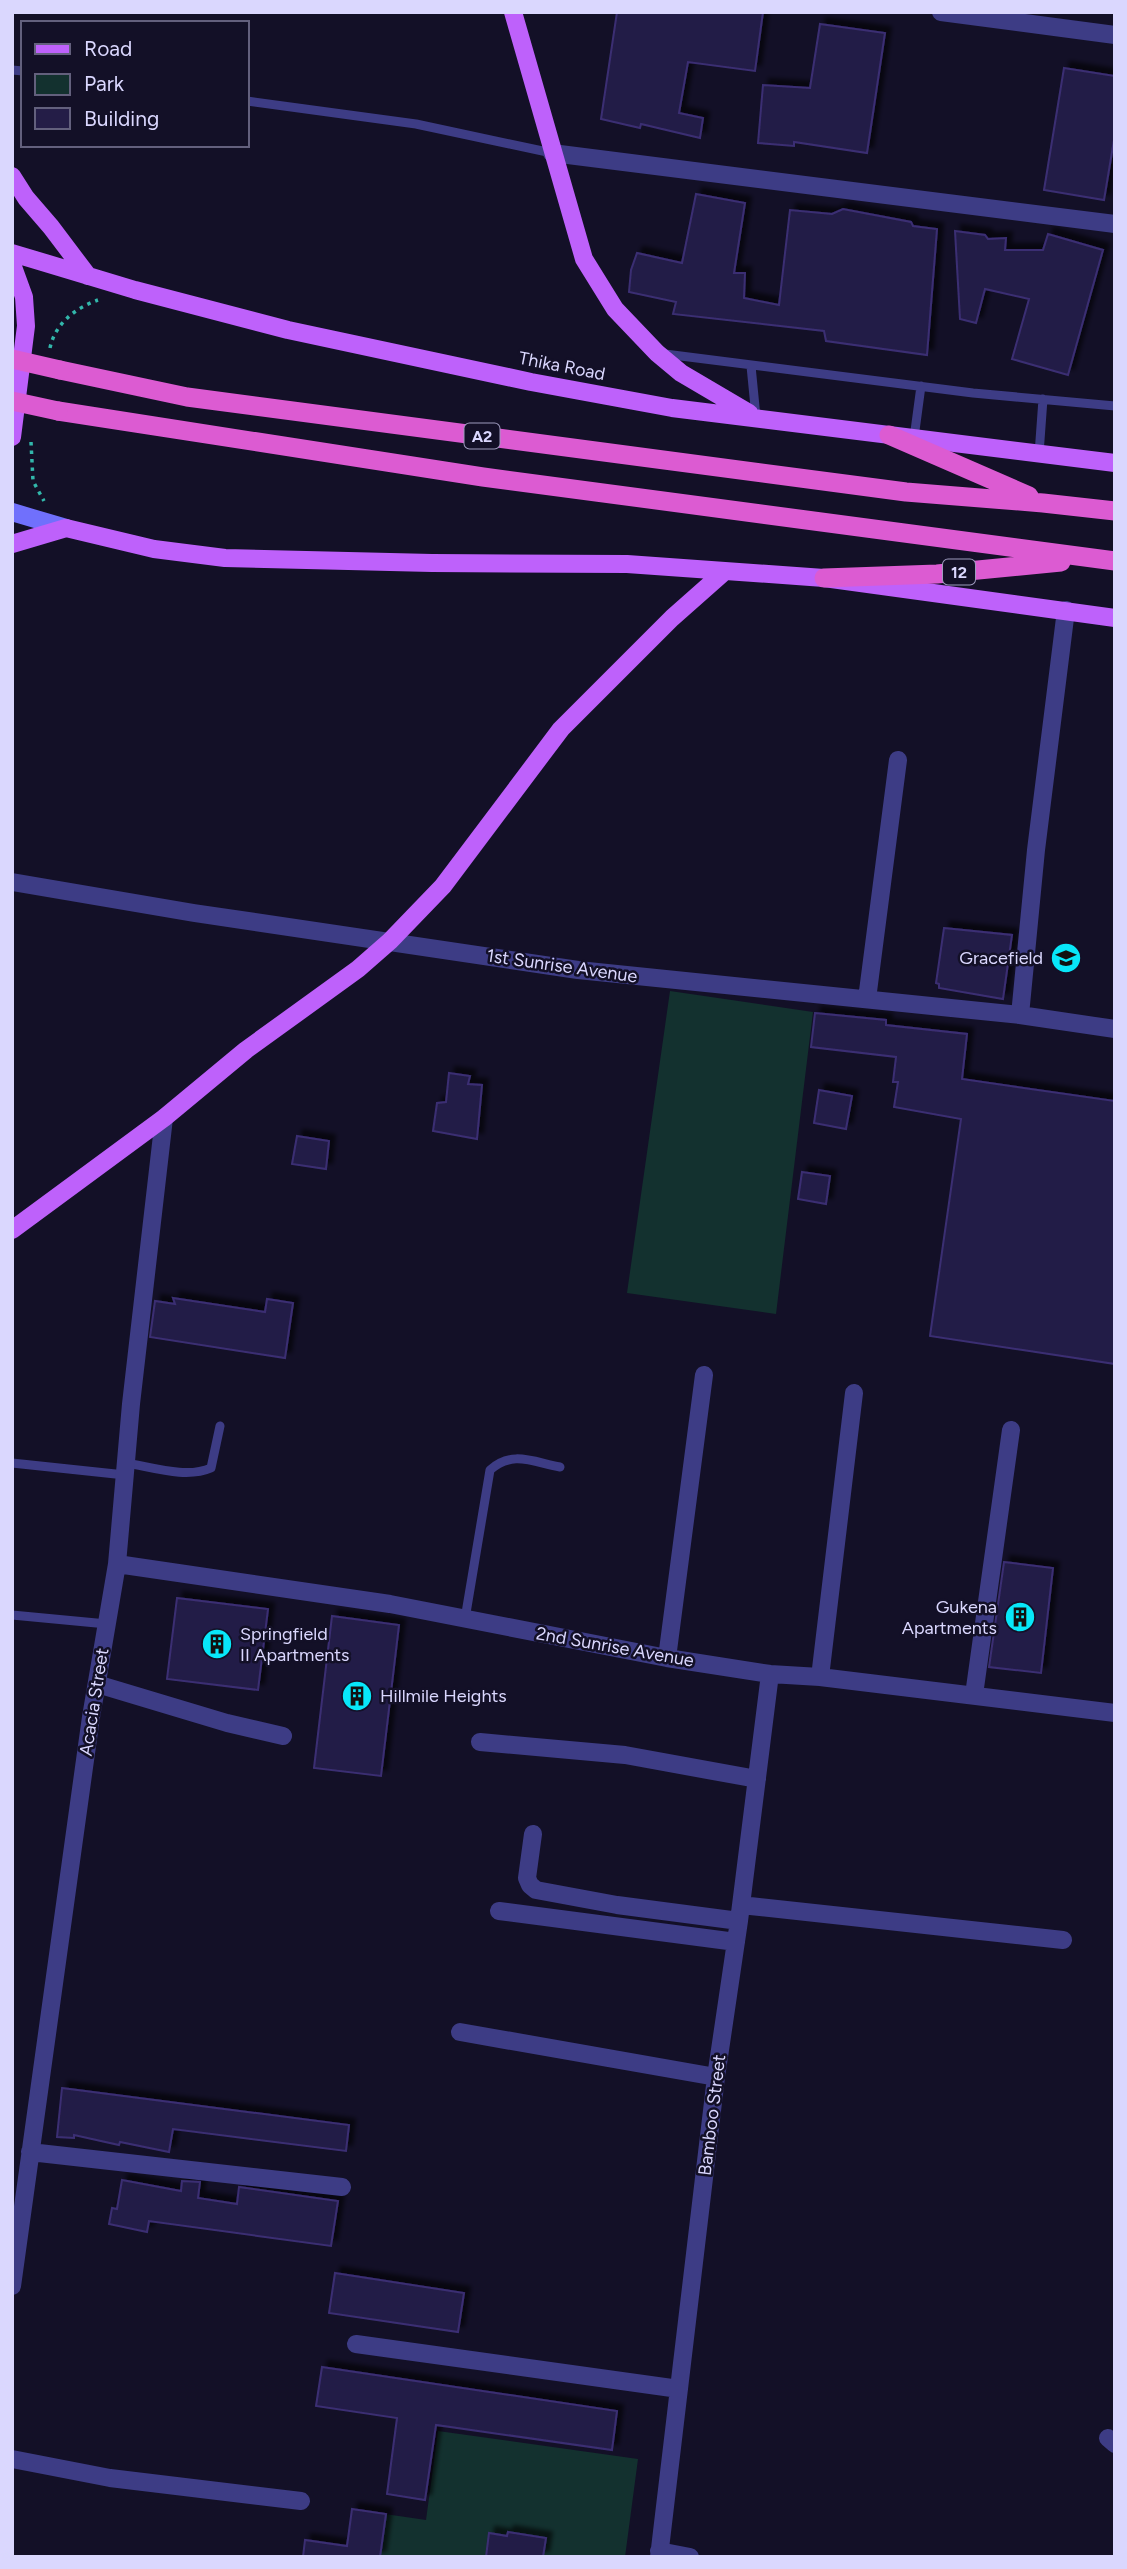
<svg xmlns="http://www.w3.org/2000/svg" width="1127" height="2569" viewBox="0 0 1127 2569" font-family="Figtree,sans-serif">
<defs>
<filter id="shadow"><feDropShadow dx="6" dy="-6" stdDeviation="2" flood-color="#0009"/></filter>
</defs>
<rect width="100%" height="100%" fill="#131027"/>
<!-- green -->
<path fill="#13312f" d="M670 991 813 1012 776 1314 627 1293Z
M438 2431 638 2459 625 2557H380L385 2514 426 2520Z"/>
<!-- building -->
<path fill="#241d47" stroke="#3b2f73" stroke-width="2" filter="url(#shadow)" d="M617 12H763L755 71 688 62 679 113 703 118 700 138 641 124 640 128 601 119Z
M820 24 885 33 867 153 794 142V146L758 143 763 85 810 88Z
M1064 68 1115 76V134L1104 200 1044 190Z
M696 194 745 203 734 273H745L744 298 779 305 790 210 832 214 843 209 911 222 913 226 937 229 927 355 826 341 824 331 673 314 676 302 629 292 631 270 637 253 682 263Z
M955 231 985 235 988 239 1006 238 1005 250H1043L1048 234 1103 250 1068 375 1012 359 1029 299 985 289 976 323 960 319Z
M944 928 1012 935 1003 999 939 988V984L936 983Z
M815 1013 886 1020V1025L967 1034 962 1079 1115 1101V1364L930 1336 961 1119 894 1107 898 1082H893L896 1057 811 1047Z
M449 1073 470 1076 468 1084 482 1085 477 1139 433 1131 437 1103 446 1102Z
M819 1090 852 1096 846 1129 814 1123Z
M297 1136 329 1141 326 1169 292 1164Z
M802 1172 830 1176 826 1204 798 1199Z
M173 1298 265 1312 267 1299 293 1303 285 1358 150 1337 155 1301 175 1304Z
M1004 1562 1053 1568 1041 1673 989 1667Z
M177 1598 268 1609 258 1690 167 1679Z
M332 1616 399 1625 381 1776 314 1768Z
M62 2088 349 2125 346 2151 173 2129 169 2152 120 2142 119 2145 74 2135V2138L57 2137Z
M122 2180 181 2191 182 2181 200 2182 198 2198 237 2204 239 2187 338 2201 331 2246 149 2221 147 2232 109 2224 112 2208 117 2209Z
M335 2273 464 2293 458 2332 329 2313Z
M322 2367 617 2411 612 2450 436 2425 425 2500 387 2494 397 2418 316 2406Z
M352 2509 386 2514 380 2557H303L305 2540 347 2546Z
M508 2532 546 2538 543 2557H486L489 2533 507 2536Z"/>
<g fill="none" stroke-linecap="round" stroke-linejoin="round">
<!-- path -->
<path stroke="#32b7ab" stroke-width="3.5" stroke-dasharray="3.5 5" stroke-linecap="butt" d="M50 348C55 324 75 308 98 300
M31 442 33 481 44 501"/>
<!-- service -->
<path stroke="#3d3c85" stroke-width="9" d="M12 70 23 71
M247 101 416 124 552 153
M665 354 973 393 1115 406
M751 366 756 417
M914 438 921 386
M1039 454 1043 399
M12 1463 125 1475
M126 1463C152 1467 186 1479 211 1468L220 1426
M12 1615 107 1624
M465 1619 490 1470C512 1450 533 1462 560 1467"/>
<!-- minor -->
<path stroke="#3d3c85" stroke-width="18" d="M941 12 1115 35
M552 153 1115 224
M12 882 194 913 578 970 1020 1015 1115 1029
M867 999 898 760
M1020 1015 1036 850 1066 610
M117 1564 390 1604 667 1658 770 1674 820 1677 1115 1713
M667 1658 704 1375
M820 1677 854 1393
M97 1684 227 1723 283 1736
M974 1695 1011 1430
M480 1742 625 1755 757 1779
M533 1834 527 1878 530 1885 536 1890 617 1905 739 1921
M741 1905 1063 1940
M499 1911 736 1942
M460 2032 716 2077
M30 2152 342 2187
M12 2286 91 1717 117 1564 131 1404 164 1118
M356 2344 679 2389
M1108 2438 1115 2444
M12 2459 110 2478 301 2501
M659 2551 690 2557
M659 2557 716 2077 739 1921 770 1674"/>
<!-- secondary -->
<path stroke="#7070fc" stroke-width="18" d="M12 512 66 528"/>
<!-- primary -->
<path stroke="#be61fb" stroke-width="18" d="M513 12 584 259 615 309 657 353 681 373 749 413
M12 176 26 198 51 227 88 276
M12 253 135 290 288 330 531 382 672 408 1115 463
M12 264 24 297 26 326 12 437
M12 544 66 528 154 549 225 558 432 563 627 564 824 578 1115 618
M12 1230 164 1118 246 1050 358 969 390 941 443 886 561 729 672 618 724 572"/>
<!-- trunk -->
<path stroke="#dc5bd2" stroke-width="19" d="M60 370 187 397 906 492 1043 503 1115 511
M58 411 483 477 1115 561
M889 435 1029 496
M824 578 937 574 1061 562"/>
<!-- trunk-bridge -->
<path stroke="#dc5bd2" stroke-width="19" d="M12 359 60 370
M12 401 58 411"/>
</g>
<!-- icons -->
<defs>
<g id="school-disc" transform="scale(1.575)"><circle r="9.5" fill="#08e7f9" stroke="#131027"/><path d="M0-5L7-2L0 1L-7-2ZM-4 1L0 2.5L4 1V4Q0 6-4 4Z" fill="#111"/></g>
<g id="building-disc" transform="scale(1.575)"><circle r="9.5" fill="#08e7f9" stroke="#131027"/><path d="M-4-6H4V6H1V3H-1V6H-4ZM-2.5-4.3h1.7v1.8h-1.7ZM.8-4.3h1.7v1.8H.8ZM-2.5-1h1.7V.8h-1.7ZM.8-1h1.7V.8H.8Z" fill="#111"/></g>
</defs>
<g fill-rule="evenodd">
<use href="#school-disc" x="1066" y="958"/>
<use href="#building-disc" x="1020" y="1617"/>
<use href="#building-disc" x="217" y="1644"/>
<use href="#building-disc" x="357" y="1696"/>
</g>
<g text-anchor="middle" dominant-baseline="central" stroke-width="5" stroke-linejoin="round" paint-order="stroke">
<!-- shield labels -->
<g fill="#131027" stroke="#9e9bbe" stroke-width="2">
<rect x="464.5" y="423.5" width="35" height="25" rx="5"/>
<rect x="943" y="559.5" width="32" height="25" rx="5"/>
</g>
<g font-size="16" font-weight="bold" fill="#dad7fe">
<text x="482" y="436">A2</text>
<text x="959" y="572">12</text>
</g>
<!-- street labels -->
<g font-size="18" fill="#dad7fe" stroke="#131027">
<text transform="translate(562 366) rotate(11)">Thika Road</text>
<text transform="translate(562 966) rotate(8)">1st Sunrise Avenue</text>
<text transform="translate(615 1647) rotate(10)">2nd Sunrise Avenue</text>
<text transform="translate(94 1702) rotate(-81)">Acacia Street</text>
<text transform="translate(712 2115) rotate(-83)">Bamboo Street</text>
</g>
<!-- poi labels -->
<g font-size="18" fill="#dad7fe" stroke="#131027" text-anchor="end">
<text x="1043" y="958">Gracefield</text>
<text x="997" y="1607">Gukena<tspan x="997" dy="21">Apartments</tspan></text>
<text x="240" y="1634" text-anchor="start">Springfield<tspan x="240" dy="21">II Apartments</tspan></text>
<text x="380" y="1696" text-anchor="start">Hillmile Heights</text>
</g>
</g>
<!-- border -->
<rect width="1127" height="2569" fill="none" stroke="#dad7fe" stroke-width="28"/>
<!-- legend -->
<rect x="21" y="21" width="228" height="126" fill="#131027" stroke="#63607d" stroke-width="2"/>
<rect x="35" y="44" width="35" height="10" fill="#be61fb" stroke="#63607d" stroke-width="2"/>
<text x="84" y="56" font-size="21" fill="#dad7fe">Road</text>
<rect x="35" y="74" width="35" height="21" fill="#13312f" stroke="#63607d" stroke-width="2"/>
<text x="84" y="91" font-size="21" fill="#dad7fe">Park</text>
<rect x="35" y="108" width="35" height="21" fill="#241d47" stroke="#63607d" stroke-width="2"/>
<text x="84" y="126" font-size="21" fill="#dad7fe">Building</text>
</svg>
